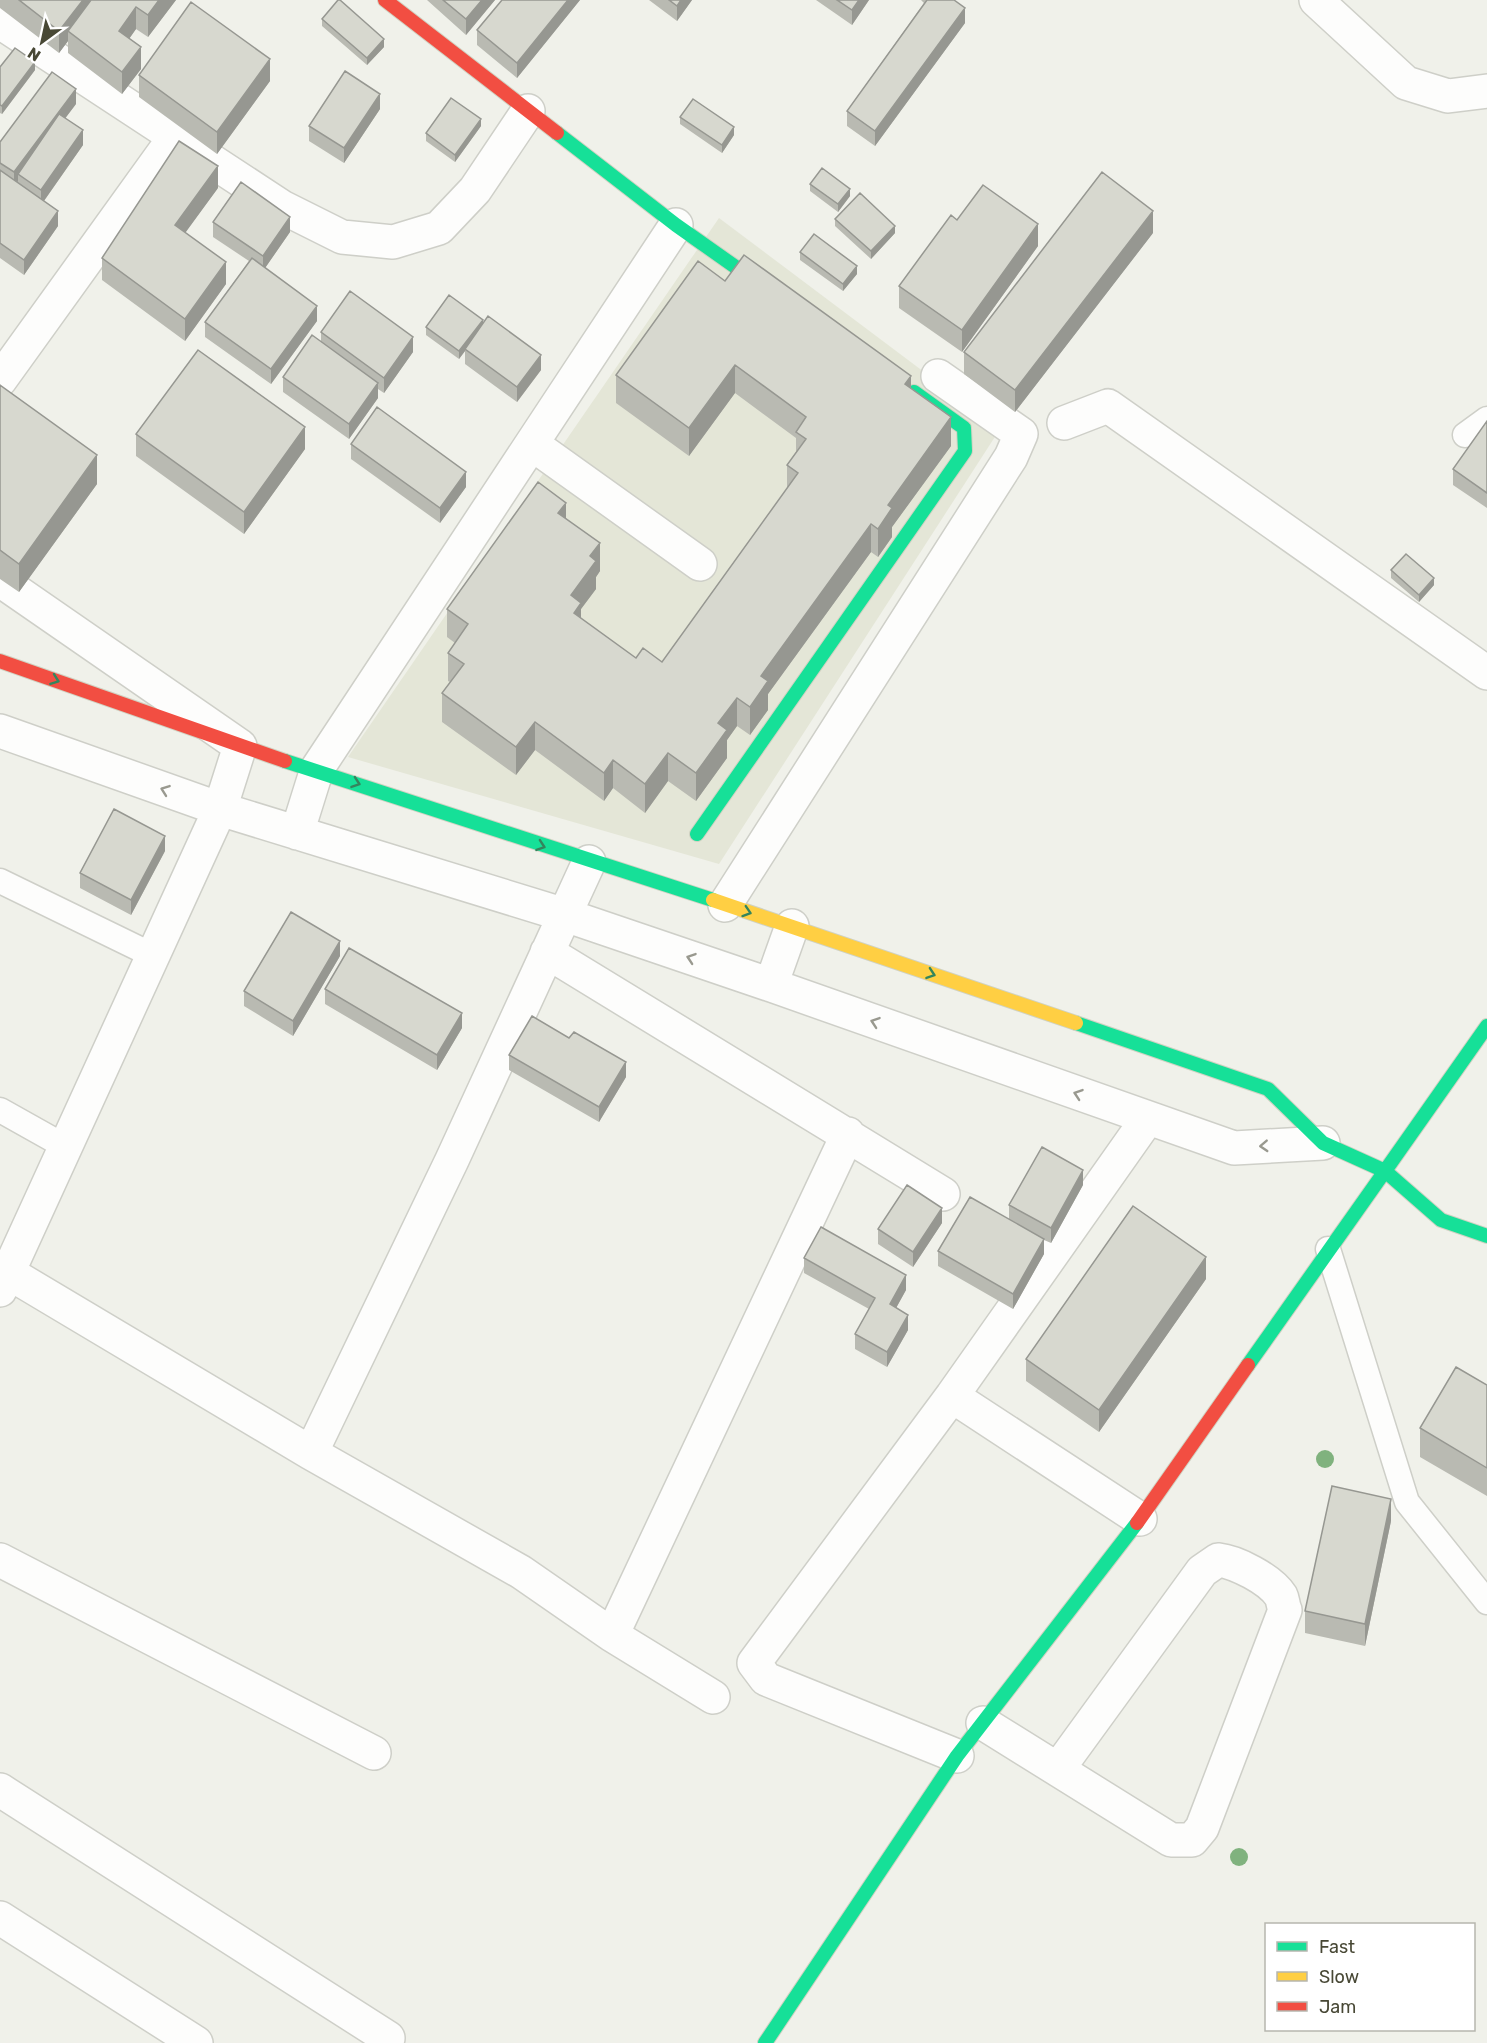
<svg xmlns="http://www.w3.org/2000/svg" width="1487" height="2043" viewBox="0 0 1487 2043" font-family="Rubik,sans-serif">
<rect width="100%" height="100%" fill="#f0f1ea"/>
<!-- residential -->
<path fill="#e4e6d7" d="M719 218 1000 429 719 864 348 757Z"/>
<g fill="none" stroke-linecap="round" stroke-linejoin="round">
<!-- lane casing -->
<g stroke="#cecfc8" stroke-width="27">
<path id="lane" d="M1465 435 1487 419
M0 881 152 955
M0 1110 66 1147
M1328 1249 1407 1502 1487 1602"/>
</g>
<!-- street casing -->
<g stroke="#cecfc8" stroke-width="36">
<path id="street" d="M1316 0 1406 83 1448 96 1487 91
M0 22 282 207 342 237 393 242 439 228 475 190 528 111
M0 380 175 137
M1064 423 1108 406 1487 673
M532 444 700 564
M0 580 240 746 220 809 0 1290
M0 731 220 809 565 915 771 985 1234 1148 1323 1143
M297 833 317 769 676 225
M725 905 1011 457 1021 434 938 376
M547 952 943 1194
M771 985 792 926
M9 1273 311 1453 521 1572 612 1635 713 1697
M952 1396 1140 1519
M311 1453 452 1160 589 862
M0 1560 374 1753
M612 1635 848 1134
M983 1723 1171 1840H1192L1202 1828 1285 1610C1283 1606 1283 1600 1281 1596 1270 1579 1236 1562 1218 1560L1202 1571 1058 1769
M957 1756 766 1679 754 1663 952 1396 1148 1118
M0 1790 388 2038
M0 1918 196 2043"/>
</g>
<!-- fast casing -->
<g stroke="#d0d2c2" stroke-width="16">
<path id="fast" d="M557 133 676 225 771 292
M285 761 713 900
M697 834 965 451 964 428 914 392
M1076 1023 1268 1089 1323 1143 1385 1171 1487 1026
M1248 1365 1385 1171 1441 1220 1487 1236
M765 2043 957 1756 1137 1523"/>
</g>
<!-- slow casing -->
<g stroke="#d0d2c2" stroke-width="16">
<path id="slow" d="M713 900 1076 1023"/>
</g>
<!-- jam casing -->
<g stroke="#d0d2c2" stroke-width="16">
<path id="jam" d="M385 0 557 133
M0 661 285 761
M1137 1523 1248 1365"/>
</g>
<!-- lane -->
<use href="#lane" stroke="#fdfdfc" stroke-width="24"/>
<!-- street -->
<use href="#street" stroke="#fdfdfc" stroke-width="33"/>
<!-- fast -->
<use href="#fast" stroke="#16e098" stroke-width="14"/>
<!-- slow -->
<use href="#slow" stroke="#ffcf43" stroke-width="14"/>
<!-- jam -->
<use href="#jam" stroke="#f24e42" stroke-width="14"/>
</g>
<!-- trees -->
<g fill="#80b27e">
<circle cx="1325" cy="1459" r="9"/>
<circle cx="1239" cy="1857" r="9"/>
</g>
<!-- wall -->
<path fill="#b9bab2" d="M0 0H176L148 37 136 29 129 39 141 69 122 94 68 53V41L59 53 0 8Z
M427 0H495L466 35Z
M502 0H580L517 78 477 45V30Z
M649 0H692L677 21Z
M816 0H869L852 25Z
M921 0H954L965 23 875 146 847 126V111L924 3Z
M322 19 384 47 367 65 322 26Z
M0 67 35 70 2 114 0 113Z
M139 75 270 81 217 154 139 97Z
M76 104 65 118 83 145 44 201 58 226 24 275 0 258V142Z
M380 109 344 163 309 141V126Z
M680 117 734 135 722 153 680 124Z
M481 126 455 162 426 141V133Z
M810 184 850 196 838 212 810 191Z
M218 188 185 232 226 284 185 341 102 280V258Z
M835 219 895 233 871 259 835 226Z
M957 220 1038 246 962 352 899 308V286Z
M213 222 290 232 265 268 317 321 271 384 205 337V322L249 261 213 237Z
M1153 233 1015 412 964 374V352Z
M800 252 857 274 843 291 800 260Z
M725 281 911 388 951 446 892 527V537L878 557 871 552 768 694V710L750 735 737 726 727 740V758L696 801 668 781 645 813 613 788 604 801 535 750 516 775 442 722V693L450 682 448 681V653L455 643 447 637V609L566 518 600 571 596 577V589L581 609V619L636 658 662 662 787 489V465L796 452V438L735 393 689 456 616 403V375Z
M483 324 541 370 517 402 465 364V351L459 359 426 335V327Z
M321 332 413 352 384 393 378 389V398L349 439 283 392V377L321 342Z
M0 385 97 484 19 592 0 579Z
M1487 421V508L1453 485V469Z
M136 434 305 449 244 534 136 456Z
M351 444 466 487 440 523 351 459Z
M1391 570 1434 585 1419 602 1391 578Z
M165 851 131 915 80 888V873Z
M340 956 293 1036 244 1006V991Z
M325 989 462 1028 437 1070 325 1004Z
M509 1055 626 1077 599 1122 509 1070Z
M1083 1185 1051 1243 1044 1240V1254L1013 1309 938 1266V1251L1009 1219V1205Z
M942 1223 913 1267 878 1244V1229Z
M804 1258 906 1290 896 1308 908 1330 887 1367 855 1349V1334L869 1309 804 1273Z
M1206 1279 1099 1432 1026 1381V1359Z
M1487 1385V1496L1420 1457V1428Z
M1391 1521 1365 1646 1305 1633V1611Z"/>
<!-- shaded-wall -->
<path fill="#969791" d="M83 0H100L68 31V41L59 53V31Z
M159 0H176L148 37V15Z
M482 0H495L466 35V19Z
M568 0H580L517 78V63Z
M681 0H692L677 21V6Z
M859 0H869L852 25V10Z
M136 7V29L119 53V31Z
M965 8V23L875 146V131Z
M384 39V47L367 65V58Z
M141 47V69L122 94V72Z
M270 59V81L217 154V132Z
M35 62V70L2 114V106Z
M76 89V104L22 176 18 174V181L14 187V172Z
M380 94V109L344 163V148Z
M481 119V126L455 162V155Z
M734 127V135L722 153V145Z
M83 130V145L41 205V190Z
M218 166V188L175 247V225Z
M850 189V196L838 212V204Z
M58 211V226L24 275V260Z
M1153 211V233L1015 412V390Z
M290 217V232L263 271V256Z
M1038 224V246L962 352V330Z
M895 226V233L871 259V251Z
M226 262V284L185 341V319Z
M857 266V274L843 291V284Z
M317 306V321L271 384V369Z
M483 320V327L465 349V351L459 359V351Z
M413 337V352L384 393V378Z
M541 355V370L517 402V387Z
M735 365V393L689 456V428Z
M911 376V405L905 384Z
M378 383V398L349 439V424Z
M951 417V446L892 527V537L878 557V529L888 505Z
M305 427V449L244 534V512Z
M97 455V484L19 592V564Z
M466 472V487L440 523V508Z
M566 503V531L558 513Z
M871 524V552L768 694V710L750 735V707L761 676Z
M600 543V571L596 577V589L581 609V632L574 642 571 595 590 556Z
M1434 578V585L1419 602V595Z
M737 698V726L727 740V758L696 801V773L718 723Z
M535 722V750L516 775V747Z
M668 753V781L645 813V784Z
M613 760V788L604 801V773Z
M165 836V851L131 915V900Z
M340 941V956L293 1036V1021Z
M462 1013V1028L437 1070V1055Z
M626 1062V1077L599 1122V1107Z
M1083 1170V1185L1051 1243V1228Z
M942 1208V1223L913 1267V1252Z
M1044 1239V1254L1013 1309V1294Z
M1206 1257V1279L1099 1432V1410Z
M906 1275V1290L890 1319V1304Z
M908 1315V1330L887 1367V1352Z
M1391 1499V1521L1365 1646V1624Z"/>
<!-- building -->
<path fill="#d7d8cf" stroke="#969791" stroke-width="1.5" d="M19 0H83L59 31Z
M91 0H159L148 15 136 7 119 31 141 47 122 72 68 31Z
M338 0H340L384 39 367 58 322 19Z
M443 0H482L466 19Z
M502 0H568L517 63 477 30Z
M669 0H681L677 6Z
M837 0H859L852 10Z
M927 0H954L965 8 875 131 847 111Z
M191 2 270 59 217 132 139 75Z
M15 48 35 62 2 106 0 105V67Z
M345 71 380 94 344 148 309 126Z
M52 72 76 89 14 172 0 163V142Z
M451 98 481 119 455 155 426 133Z
M693 99 734 127 722 145 680 117Z
M59 114 83 130 41 190 18 174Z
M179 141 218 166 175 225 226 262 185 319 102 258Z
M822 168 850 189 838 204 810 184Z
M0 170 58 211 24 260 0 243Z
M1102 172 1153 211 1015 390 964 352Z
M241 182 290 217 263 256 213 222Z
M983 185 1038 224 962 330 899 286 951 215 957 220Z
M860 193 895 226 871 251 835 219Z
M814 234 857 266 843 284 800 252Z
M744 255 911 376 905 384 951 417 888 505 892 508 878 529 871 524 761 676 768 681 750 707 737 698 718 723 727 730 696 773 668 753 645 784 613 760 604 773 535 722 516 747 442 693 464 664 448 653 468 624 447 609 538 482 566 503 558 513 600 543 590 556 596 561 571 595 581 603 574 613 636 658 643 648 662 662 798 473 787 465 806 439 796 432 806 417 735 365 689 428 616 375 698 261 725 281Z
M252 258 317 306 271 369 205 322Z
M350 291 413 337 384 378 321 332Z
M449 295 483 320 459 351 426 327Z
M488 316 541 355 517 387 465 349Z
M312 335 378 383 349 424 283 377Z
M198 350 305 427 244 512 136 434Z
M0 385 97 455 19 564 0 550Z
M377 407 466 472 440 508 351 444Z
M1487 421V493L1453 469Z
M1406 554 1434 578 1419 595 1391 570Z
M114 809 165 836 131 900 80 873Z
M291 912 340 941 293 1021 244 991Z
M349 948 462 1013 437 1055 325 989Z
M532 1016 569 1038 574 1032 626 1062 599 1107 509 1055Z
M1042 1147 1083 1170 1051 1228 1009 1205Z
M907 1185 942 1208 913 1252 878 1229Z
M970 1197 1044 1239 1013 1294 938 1251Z
M1133 1206 1206 1257 1099 1410 1026 1359Z
M821 1227 906 1275 890 1304 908 1315 887 1352 855 1334 875 1298 804 1258Z
M1456 1367 1487 1385V1468L1420 1428Z
M1332 1486 1391 1499 1365 1624 1305 1611Z"/>
<!-- one-way arrows -->
<defs><path id="oneway-chevron" d="M-2-3.5L2.5 0L-2 3.5" fill="none" stroke-width="1.6" stroke-linecap="round" stroke-linejoin="round" transform="scale(1.5)"/></defs>
<g stroke="#34855d">
<use href="#oneway-chevron" transform="translate(55 680) rotate(20)"/>
<use href="#oneway-chevron" transform="translate(356 783) rotate(19)"/>
<use href="#oneway-chevron" transform="translate(541 846) rotate(19)"/>
<use href="#oneway-chevron" transform="translate(747 912) rotate(18)"/>
<use href="#oneway-chevron" transform="translate(931 974) rotate(19)"/>
</g>
<g stroke="#99998f">
<use href="#oneway-chevron" transform="translate(165 790) rotate(-160)"/>
<use href="#oneway-chevron" transform="translate(691 958) rotate(-161)"/>
<use href="#oneway-chevron" transform="translate(875 1022) rotate(-161)"/>
<use href="#oneway-chevron" transform="translate(1078 1094) rotate(-161)"/>
<use href="#oneway-chevron" transform="translate(1264 1146) rotate(177)"/>
</g>
<!-- legend -->
<rect x="1265" y="1923" width="210" height="108" fill="#ffffff" stroke="#b6b6ae" stroke-width="1.5"/>
<rect x="1277" y="1942" width="30" height="9" fill="#16e098" stroke="#b6b6ae" stroke-width="1.5"/>
<text x="1319" y="1953" font-size="18" fill="#484835">Fast</text>
<rect x="1277" y="1972" width="30" height="9" fill="#ffcf43" stroke="#b6b6ae" stroke-width="1.5"/>
<text x="1319" y="1983" font-size="18" fill="#484835">Slow</text>
<rect x="1277" y="2002" width="30" height="9" fill="#f24e42" stroke="#b6b6ae" stroke-width="1.5"/>
<text x="1319" y="2013" font-size="18" fill="#484835">Jam</text>
<!-- north arrow -->
<g transform="translate(42 42) rotate(213)" stroke="#ffffff" stroke-width="4.5" paint-order="stroke">
<path d="M0-4.5L10 22L0 15L-10 22Z" fill="#484835"/>
<text y="-9" font-size="16" font-weight="bold" text-anchor="middle" fill="#484835">N</text>
</g>
</svg>
